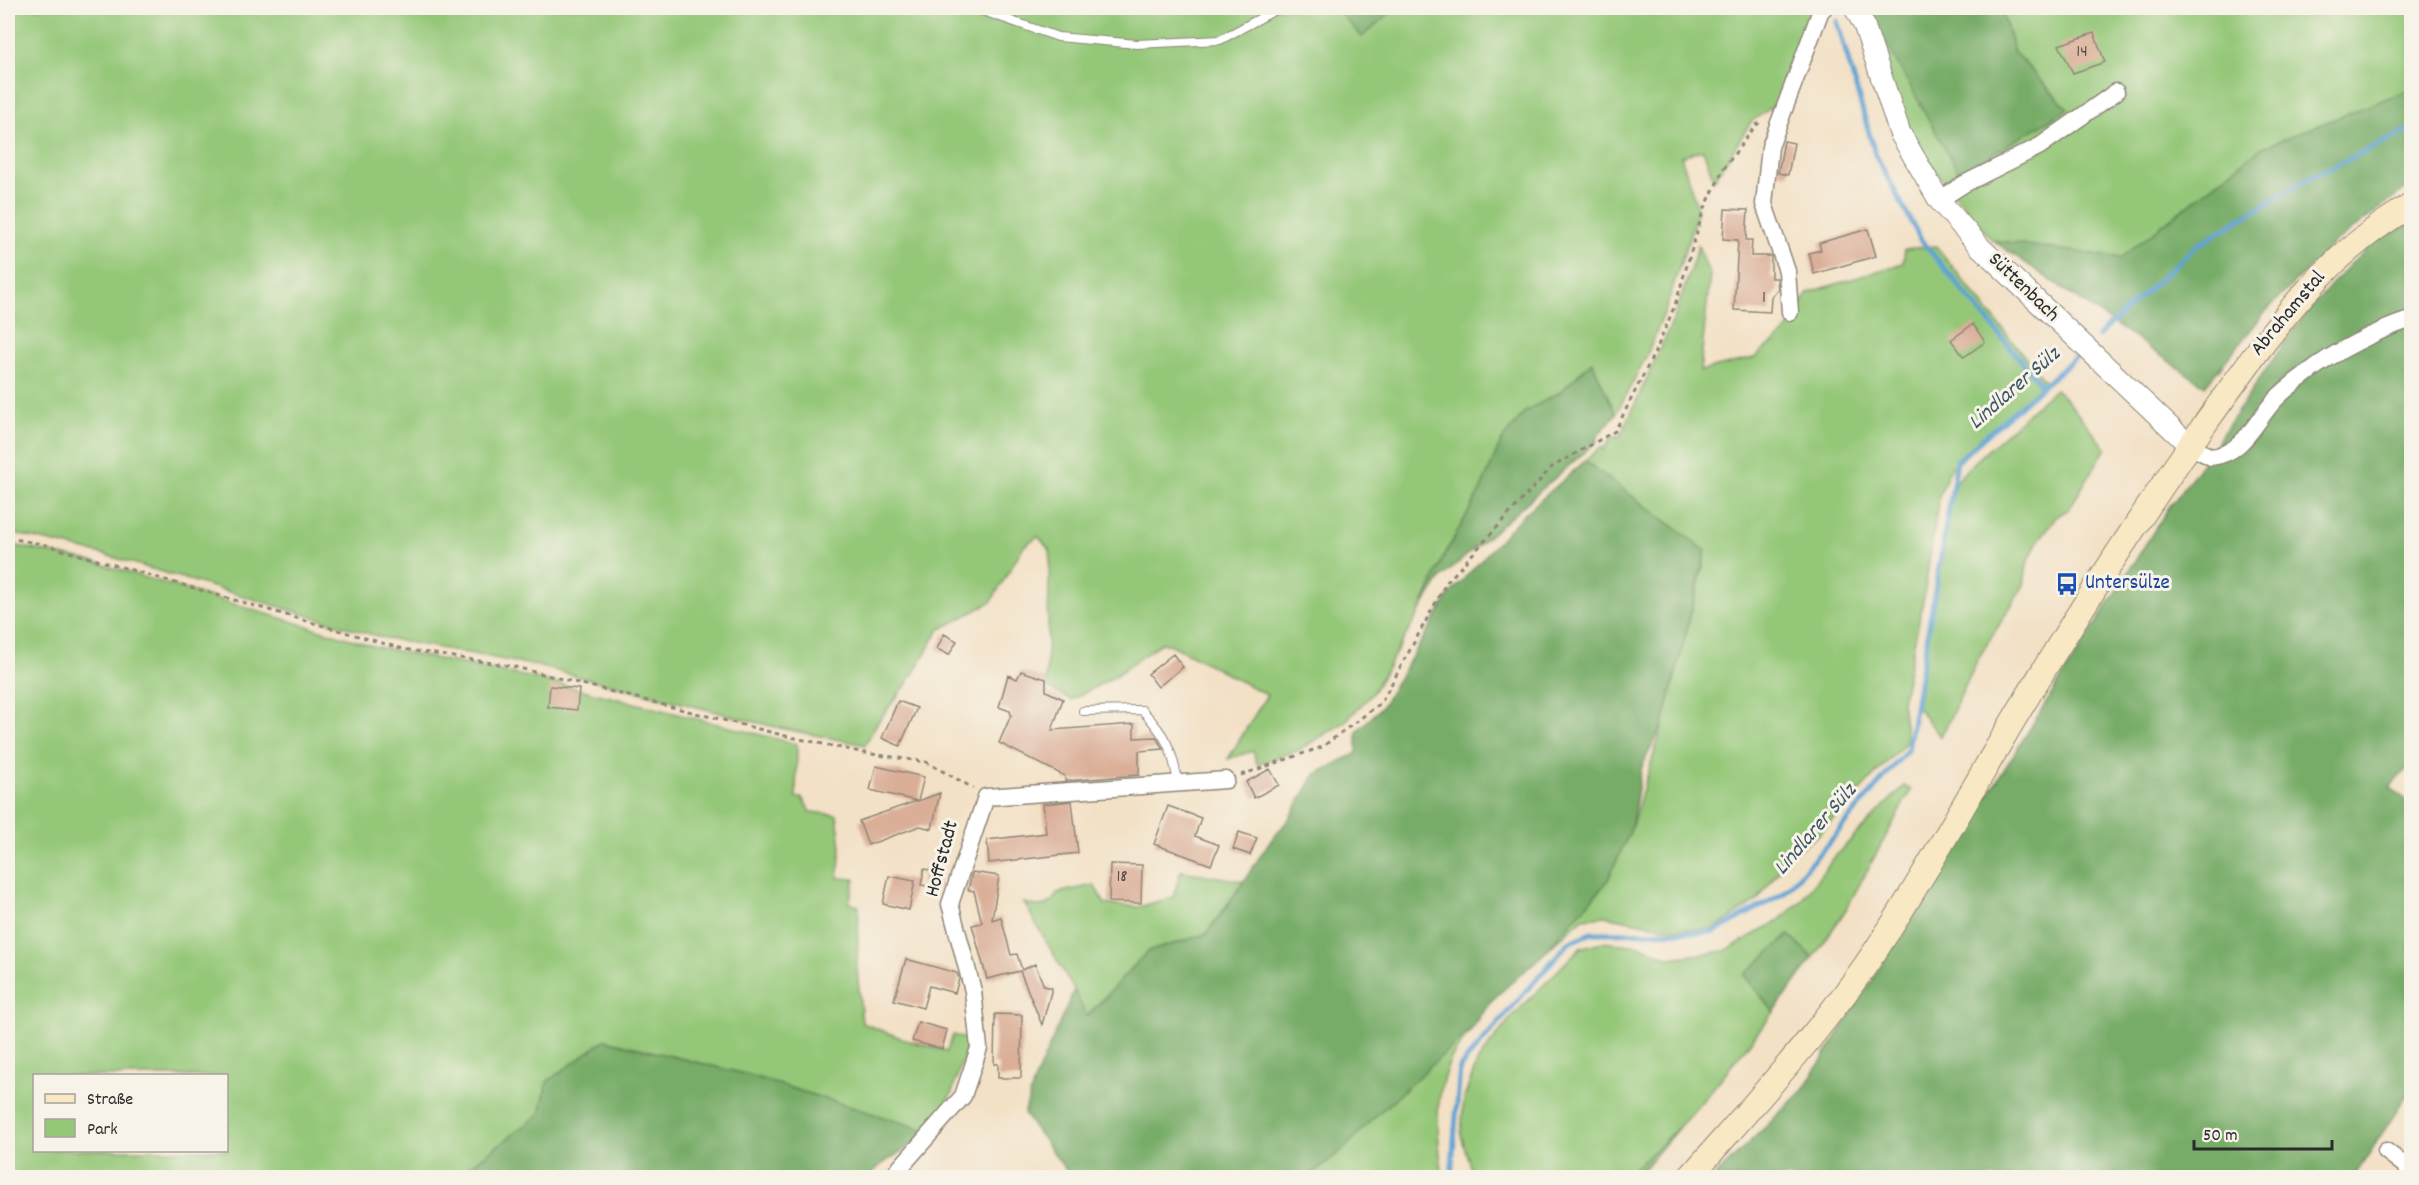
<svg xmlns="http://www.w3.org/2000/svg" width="2419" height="1185" viewBox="0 0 2419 1185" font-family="Dekko,sans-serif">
<rect width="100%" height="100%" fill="#f7f3e8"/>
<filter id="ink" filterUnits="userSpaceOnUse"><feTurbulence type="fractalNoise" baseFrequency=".0167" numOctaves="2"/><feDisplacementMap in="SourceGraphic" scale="12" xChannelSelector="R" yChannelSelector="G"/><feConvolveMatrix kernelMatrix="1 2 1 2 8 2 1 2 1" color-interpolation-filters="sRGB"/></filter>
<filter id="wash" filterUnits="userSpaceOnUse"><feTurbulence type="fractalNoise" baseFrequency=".008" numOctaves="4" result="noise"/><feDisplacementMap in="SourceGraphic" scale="24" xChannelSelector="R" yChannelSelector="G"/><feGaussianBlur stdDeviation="1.35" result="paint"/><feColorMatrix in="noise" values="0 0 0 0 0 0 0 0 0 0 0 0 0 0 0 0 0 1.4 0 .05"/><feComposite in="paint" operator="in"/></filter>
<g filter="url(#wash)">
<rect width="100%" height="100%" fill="#f3e1c6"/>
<!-- green -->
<path fill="#94c778" stroke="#607952" stroke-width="1.5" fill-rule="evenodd" d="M8 8H1335L1362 36 1395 8H1820L1779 102 1751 122 1714 180 1703 150 1681 156 1698 210 1665 311 1648 353 1616 414 1592 362 1560 392 1525 412 1502 440 1480 491 1442 560 1423 606 1372 694 1345 722 1299 750 1257 764 1253 751 1228 759 1267 695 1172 645 1161 643 1112 678 1071 700 1046 687 1050 551 1038 536 1023 547 991 602 939 630 908 682 877 723 865 745 775 727 538 666 380 637 102 554 8 532Z
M1857 8H1872L1874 21 2068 109 2014 52 2001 8H2411V89L2263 147 2120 258 1992 240 1914 144Z
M1698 246 1710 275 1700 371 1754 358 1784 334 1808 293 1903 263 1905 249 1936 246 2045 382 1957 460 1948 473 1939 497 1923 601 1902 702 1907 741 1817 836 1789 856 1757 901 1714 929H1672L1605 916 1583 918 1540 957 1607 882 1631 829 1663 724 1703 567 1706 551 1585 461 1601 447 1603 450 1612 437 1621 435 1675 316Z
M2055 389 2064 397 2106 448 2069 509 2056 517 2038 541 2027 564 2024 585 1979 657 1941 737 1914 703 1951 497 1956 482 1967 469Z
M8 544 94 562 377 647 539 679 797 744 796 798H802L811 812 837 815 841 847 838 878 855 879 849 903 859 906 857 968 862 1023 909 1041 947 1051 953 1035 969 1040 952 1092 931 1132 749 1075 605 1040 547 1082 541 1114 455 1177H8ZM34 1076H226V1150H34Z
M1904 786 1911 790 1845 911 1813 958 1789 936 1744 975 1774 1012C1728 1069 1683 1132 1625 1177H1473L1461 1135 1464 1098 1478 1060 1510 1019 1580 948 1602 942 1641 946 1669 958 1725 951 1778 921 1800 902 1836 855Z
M1181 871 1244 881 1206 934 1147 952 1086 1017 1074 990 1024 903C1037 908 1052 908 1057 893L1094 885 1105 904 1139 907 1173 897Z
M1474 1026C1467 1036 1458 1046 1452 1057 1433 1094 1437 1138 1443 1177L1307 1178 1346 1147 1369 1122Z"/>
<!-- forest -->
<path fill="#77ac68" stroke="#516c4a" stroke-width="1.5" d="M1335 8H1395L1362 37Z
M1872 8H2001L2014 52 2068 109 1959 174 1874 21Z
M2411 89V185L2332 245 2267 310 2205 386 1992 240 2120 258 2263 147Z
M2411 222 2412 763 2390 787 2411 805V1089L2354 1177 1713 1178 1803 1090 2169 507C2238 423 2285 321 2368 248 2380 238 2398 230 2411 222Z
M1592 362 1616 414 1596 438 1597 441 1441 578 1423 606 1442 560 1480 491 1502 440 1525 412 1560 392Z
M1585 461 1706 551 1663 724 1642 766 1631 829 1607 882 1540 957 1491 1001 1474 1026 1369 1122 1346 1147 1307 1177H1066L1069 1174 1024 1114 1035 1079 1074 990 1087 1017 1147 952 1206 934 1229 904 1268 844 1289 819 1315 774 1357 753V731L1381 708 1450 594 1520 518Z
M1789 935 1813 958 1774 1012 1744 975Z
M605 1040 749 1075 931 1132 882 1164 868 1177 455 1178 540 1114 547 1082Z
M1679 1127 1640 1174 1636 1177H1625Z"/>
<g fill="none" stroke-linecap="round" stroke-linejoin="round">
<!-- stream -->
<path stroke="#5ea2d3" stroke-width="5" d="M1837 21 1875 154 1921 240 2042 386
M2098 336 2196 246 2307 179 2412 129
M1451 1178 1460 1067 1568 943 1591 933 1714 932 1783 894 1827 845 1908 749 1957 461 2077 356"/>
</g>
<g id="blocks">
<!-- building -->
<path fill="#daae97" d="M2094 33 2105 62 2073 73 2059 45Z
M1784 141 1794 143 1788 175 1778 173Z
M1725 209 1748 210 1746 240H1752L1751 256H1771V278H1777L1778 290 1771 297 1770 312 1734 310 1738 240 1723 239Z
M1868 229 1876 256 1814 274 1809 253 1821 250 1819 243Z
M1973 324 1985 342 1964 357 1951 340Z
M944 634 957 641 949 655 937 649Z
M1173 654 1183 667 1158 687 1148 674Z
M1021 671 1046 679V691L1063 699 1052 730 1134 724V738L1156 737 1163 749 1139 751V775L1065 781V776L999 743 1011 715 1010 711 999 707 1008 675 1017 679Z
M550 686 579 689 577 710 548 707Z
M898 701 917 708 900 746 882 738Z
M876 766 924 777 918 801 940 793 932 829 920 826 868 845 859 821 917 801 870 790Z
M1270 769 1279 785 1254 798 1246 782Z
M1072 801 1078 853 989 863 987 840 1046 833 1043 804Z
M1168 806 1201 818 1195 836 1219 845 1211 865 1154 844Z
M1239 832 1257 838 1250 855 1233 849Z
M1110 864 1142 865 1141 903 1109 902Z
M924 869 940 872 937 888 921 885Z
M972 872 999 876 992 920 1001 917 1011 955 1017 954 1022 970 1035 964 1044 986 1052 988 1042 1025 1020 971 987 979 972 925 982 923 974 891 968 890Z
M889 876 915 881 909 910 883 904Z
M906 959 957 973 959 979 955 993 929 986 923 1008 894 1000Z
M995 1014 1022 1015 1021 1078H998V1064H994Z
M918 1022 947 1030 942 1049 912 1041Z"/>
</g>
</g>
<g filter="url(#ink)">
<use href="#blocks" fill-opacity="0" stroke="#8f8678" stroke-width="1.5"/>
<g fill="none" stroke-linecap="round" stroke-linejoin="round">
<!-- service casing -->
<g stroke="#8f8678" stroke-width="10">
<path id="service" d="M974 8 1058 37 1137 44 1220 40 1279 8
M1083 711 1142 710C1166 735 1173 750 1178 784"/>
</g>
<!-- minor casing -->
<g stroke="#8f8678" stroke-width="19">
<path id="minor" d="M1939 200 1964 184 2040 146 2116 92
M1790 312 1787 271 1764 204 1770 147 1821 10 1824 8
M2190 446 2211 457C2243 454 2255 422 2274 401 2283 391 2295 382 2306 374 2335 351 2376 331 2412 319
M2386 1151 2412 1171
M891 1178 963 1096 979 1048 973 991 950 904 986 797 1226 780"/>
</g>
<!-- tertiary casing -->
<g stroke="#8f8678" stroke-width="23">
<path id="tertiary" d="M1855 8 1864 25 1900 133 1939 200 1980 247 2190 446"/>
</g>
<!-- secondary casing -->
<g stroke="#8f8678" stroke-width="26">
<path id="secondary" d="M1689 1178C1759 1098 1832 1020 1889 930 1934 860 1974 786 2017 714 2077 614 2140 516 2207 421 2267 338 2320 257 2412 205"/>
</g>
<!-- path -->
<path stroke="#8f8678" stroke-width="3" stroke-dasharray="4.5 4.5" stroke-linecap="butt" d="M8 538 42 544 403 649 511 666 786 736 865 753 926 762 973 788
M1241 775 1322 747 1381 703 1447 582 1552 467 1615 431 1657 348 1675 305 1703 212 1724 168 1756 125 1760 123"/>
<!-- service -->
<use href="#service" stroke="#fff" stroke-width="8"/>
<!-- minor -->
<use href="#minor" stroke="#fff" stroke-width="16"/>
<!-- tertiary -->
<use href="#tertiary" stroke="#fff" stroke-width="21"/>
<!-- secondary -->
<use href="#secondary" stroke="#f8e8c3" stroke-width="24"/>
</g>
</g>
<!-- icons -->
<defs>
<g id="bus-bare" transform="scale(1.8)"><path d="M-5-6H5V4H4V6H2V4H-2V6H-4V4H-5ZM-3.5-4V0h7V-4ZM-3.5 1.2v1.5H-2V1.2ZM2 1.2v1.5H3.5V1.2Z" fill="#1a4fb4" stroke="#f7f3e8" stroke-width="2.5" paint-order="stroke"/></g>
</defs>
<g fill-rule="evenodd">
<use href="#bus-bare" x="2067" y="584"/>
</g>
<g text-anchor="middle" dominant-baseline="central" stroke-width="6" stroke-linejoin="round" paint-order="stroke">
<!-- number labels -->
<g font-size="18" fill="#574c46">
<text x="2082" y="52">14</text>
<text x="1764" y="298">1</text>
<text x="1122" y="877">18</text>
</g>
<!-- street labels -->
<g font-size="21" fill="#2b2b2b" stroke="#f7f3e8">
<text transform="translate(2023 288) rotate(44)">Süttenbach</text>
<text transform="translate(2289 314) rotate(-50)">Abrahamstal</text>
<text transform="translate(943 859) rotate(-75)">Hoffstadt</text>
</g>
<!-- transit labels -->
<g font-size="21" fill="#164399" stroke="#f7f3e8" text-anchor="start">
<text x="2085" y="584">Untersülze</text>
</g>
<!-- water labels -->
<g font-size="22" font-style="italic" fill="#3d5566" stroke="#f7f3e8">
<text transform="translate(2015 389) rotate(-41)">Lindlarer Sülz</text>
<text transform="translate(1816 830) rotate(-49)">Lindlarer Sülz</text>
</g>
</g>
<!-- margin -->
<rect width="2419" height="1185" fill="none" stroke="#f7f3e8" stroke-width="30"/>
<!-- legend -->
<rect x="33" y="1074" width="195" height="78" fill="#f7f3e8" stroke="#a5a39c" stroke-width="1.5"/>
<rect x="45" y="1094" width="30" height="9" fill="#f8e8c3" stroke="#a5a39c" stroke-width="1.5"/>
<text x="87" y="1104" font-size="18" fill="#2b2b2b">Straße</text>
<rect x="45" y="1119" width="30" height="18" fill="#94c778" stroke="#a5a39c" stroke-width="1.5"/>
<text x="87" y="1134" font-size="18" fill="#2b2b2b">Park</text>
<!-- scale -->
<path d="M2194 1140v9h138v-9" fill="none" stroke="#2b2b2b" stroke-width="3"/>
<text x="2203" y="1140" font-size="18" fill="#2b2b2b" stroke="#f7f3e8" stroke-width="4.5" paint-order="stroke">50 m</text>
</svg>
